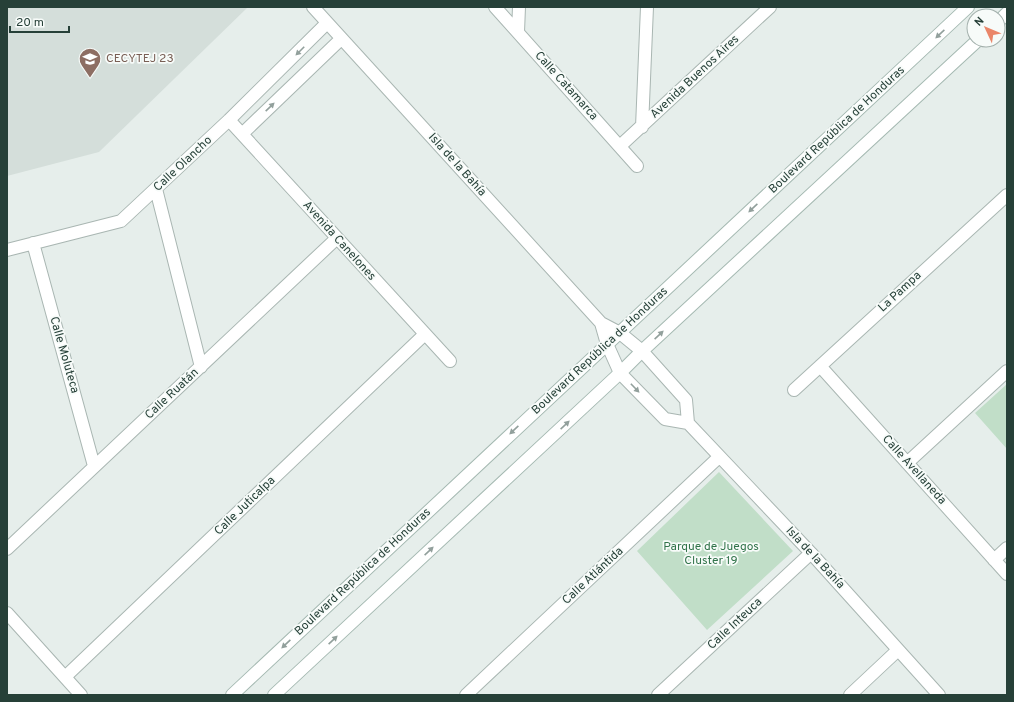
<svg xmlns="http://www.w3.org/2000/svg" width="1014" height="702" viewBox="0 0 1014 702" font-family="Overpass,sans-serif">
<rect width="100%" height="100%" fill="#e6eeeb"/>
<!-- built -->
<path fill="#d4deda" d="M7 7H248L99 152 7 176Z"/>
<!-- green -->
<path fill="#c1dec8" d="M1007 384V449L975 413Z
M719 472 793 551 707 630 637 551Z"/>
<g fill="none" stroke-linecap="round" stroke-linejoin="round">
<!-- street casing -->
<g stroke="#a9b6b2" stroke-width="14">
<path id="street" d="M313 7 601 323 620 333 642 351 686 400 688 423
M495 7 637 166
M518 32 519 7
M229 120 450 361
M642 127 647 7
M242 134 341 39
M620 146 770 7
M156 189 201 367
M33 243 94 466
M7 250 121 221 229 120 327 23
M601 323 607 344 620 373 665 419 688 423 811 553 939 695
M820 366 1007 574
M794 390 1007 195
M907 463 1007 371
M7 549 337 238
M994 560 1007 548
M7 613 81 695
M65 677 425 334
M466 695 719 457
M658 695 811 553
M850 695 898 650"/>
</g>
<!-- secondary casing -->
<g stroke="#a5b9b2" stroke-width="14">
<path id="secondary" d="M998 22 1007 13
M232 695 968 7
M274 695 620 373 642 351 978 40"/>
</g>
<!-- street -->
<use href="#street" stroke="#fff" stroke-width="12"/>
<!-- secondary -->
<use href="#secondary" stroke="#fff" stroke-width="12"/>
</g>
<!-- one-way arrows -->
<defs><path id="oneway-solid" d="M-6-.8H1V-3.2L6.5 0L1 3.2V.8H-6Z"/></defs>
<g fill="#92a09c">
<use href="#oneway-solid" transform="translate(940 34) rotate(137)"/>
<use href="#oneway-solid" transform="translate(300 51) rotate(135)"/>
<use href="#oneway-solid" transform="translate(270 107) rotate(-44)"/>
<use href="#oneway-solid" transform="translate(753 208) rotate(137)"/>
<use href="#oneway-solid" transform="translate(659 335) rotate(-43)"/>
<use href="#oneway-solid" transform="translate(635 388) rotate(46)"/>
<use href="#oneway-solid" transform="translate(565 425) rotate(-43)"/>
<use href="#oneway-solid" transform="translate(514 430) rotate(137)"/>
<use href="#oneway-solid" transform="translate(429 551) rotate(-43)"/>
<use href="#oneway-solid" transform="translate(333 640) rotate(-43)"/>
<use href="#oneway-solid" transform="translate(286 644) rotate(137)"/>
</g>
<!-- icons -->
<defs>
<g id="school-pin" transform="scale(1.15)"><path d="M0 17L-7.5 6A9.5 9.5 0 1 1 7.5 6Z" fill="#8d6e63" stroke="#f7fbf9"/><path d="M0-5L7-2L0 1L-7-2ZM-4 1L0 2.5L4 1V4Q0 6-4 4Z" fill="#fff"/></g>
</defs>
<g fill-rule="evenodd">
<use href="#school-pin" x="90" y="59"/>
</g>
<g text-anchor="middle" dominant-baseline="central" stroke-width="3.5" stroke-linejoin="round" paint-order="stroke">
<!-- education labels -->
<g font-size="12" fill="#785e54" stroke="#f7fbf9" text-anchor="start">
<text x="106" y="59">CECYTEJ 23</text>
</g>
<!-- street labels -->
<g font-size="12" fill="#264038" stroke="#f7fbf9">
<text transform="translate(695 77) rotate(-43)">Avenida Buenos Aires</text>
<text transform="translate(566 86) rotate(48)">Calle Catamarca</text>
<text transform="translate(837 130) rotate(-43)">Boulevard República de Honduras</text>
<text transform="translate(183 164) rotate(-43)">Calle Olancho</text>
<text transform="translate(457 165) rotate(48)">Isla de la Bahía</text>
<text transform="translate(339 241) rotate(48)">Avenida Canelones</text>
<text transform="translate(900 292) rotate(-43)">La Pampa</text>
<text transform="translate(600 351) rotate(-43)">Boulevard República de Honduras</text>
<text transform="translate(64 355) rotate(74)">Calle Moluteca</text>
<text transform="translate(172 394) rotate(-43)">Calle Ruatán</text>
<text transform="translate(914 470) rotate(48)">Calle Avellaneda</text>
<text transform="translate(245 506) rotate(-44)">Calle Juticalpa</text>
<text transform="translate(815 558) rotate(47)">Isla de la Bahía</text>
<text transform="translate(363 572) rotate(-43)">Boulevard República de Honduras</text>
<text transform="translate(593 576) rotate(-43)">Calle Atlántida</text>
<text transform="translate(735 624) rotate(-43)">Calle Inteuca</text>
</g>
<!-- park labels -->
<g font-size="12" fill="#32744b" stroke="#f7fbf9">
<text x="711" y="547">Parque de Juegos<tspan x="711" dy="14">Cluster 19</tspan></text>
</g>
</g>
<!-- border -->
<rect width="1014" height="702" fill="none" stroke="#264038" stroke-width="16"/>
<!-- north arrow -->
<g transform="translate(986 28) rotate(314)"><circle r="19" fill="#f7fbf9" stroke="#a3b0ac"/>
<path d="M0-3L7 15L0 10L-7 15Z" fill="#ea8669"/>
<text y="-6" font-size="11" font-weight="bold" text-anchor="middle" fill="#264038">N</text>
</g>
<!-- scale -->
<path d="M10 26v6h59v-6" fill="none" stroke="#264038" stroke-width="2"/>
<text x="16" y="26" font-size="12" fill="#264038" stroke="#f7fbf9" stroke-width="3" paint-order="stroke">20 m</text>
</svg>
